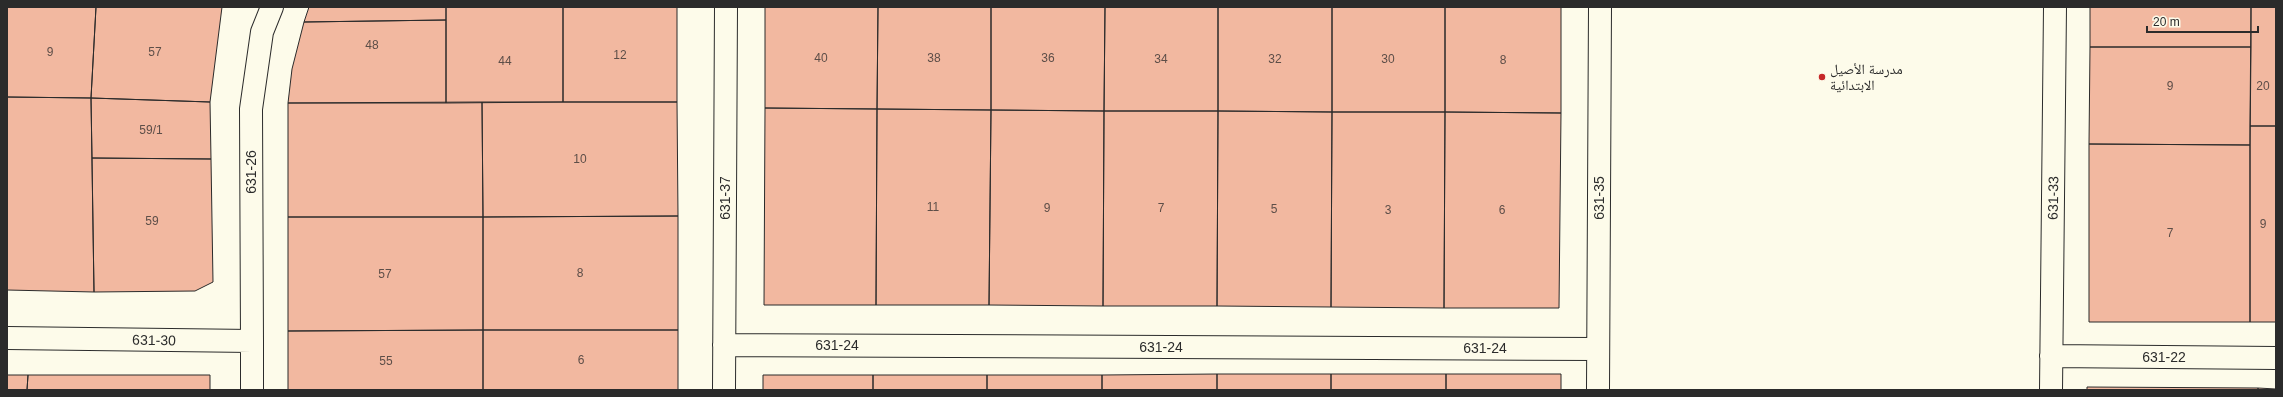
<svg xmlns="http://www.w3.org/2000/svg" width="2283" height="397" viewBox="0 0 2283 397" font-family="Arial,'Noto Naskh Arabic',sans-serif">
<rect width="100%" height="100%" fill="#fdfbea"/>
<!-- building -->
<path fill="#f2b8a0" stroke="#2b2b2b" d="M7 7H96L91 98 7 97Z
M96 7H222L210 102 91 98Z
M309 7H446V20L304 22Z
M446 7H563V102L446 103Z
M563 7H677V102H563Z
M765 7H878L877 109 765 108Z
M878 7H991V110L877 109Z
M991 7H1105L1104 111 991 110Z
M1105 7H1218V111H1104Z
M1218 7H1332V112L1218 111Z
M1332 7H1445V112H1332Z
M1445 7H1561V113L1445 112Z
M2090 7H2251V47H2090Z
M2251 7H2276V126H2250Z
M446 20V103H288L292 69 304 22Z
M2090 47H2251L2250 145 2089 144Z
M7 97 91 98 94 292 7 290Z
M91 98 210 102 211 159 92 158Z
M482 102 483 217H288V103Z
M482 102H677L678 216 483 217Z
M765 108 877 109 876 305H764Z
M877 109 991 110 989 305H876Z
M991 110 1104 111 1103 306 989 305Z
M1104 111H1218L1217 306H1103Z
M1218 111 1332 112 1331 307 1217 306Z
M1332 112H1445L1444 308 1331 307Z
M1445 112 1561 113 1559 308H1444Z
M2250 126H2276V322H2250Z
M2089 144 2250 145V322H2089Z
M92 158 211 159 213 282 195 291 94 292Z
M678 216V330H483V217Z
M288 217H483V330L288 331Z
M483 330V390H288V331Z
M483 330H678V390H483Z
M1217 374V390H1102V375Z
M1217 374H1331V390H1217Z
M1331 374H1446V390H1331Z
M1446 374H1561V390H1446Z
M7 375H28L27 390H7Z
M28 375H210V390H27Z
M763 375H873V390H763Z
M873 375H987V390H873Z
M987 375H1102V390H987Z
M2087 387 2258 388V390H2087Z
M2258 388 2276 389V390H2258Z"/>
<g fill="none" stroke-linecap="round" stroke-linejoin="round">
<!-- minor casing -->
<g stroke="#2b2b2b" stroke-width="24">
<path id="minor" d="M7 338 252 341V390
M252 341 251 109 262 32 272 7
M724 345 1598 349
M2051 356 2276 358
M724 390 726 7
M1598 390 1600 7
M2051 390 2055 7"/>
</g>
<!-- minor -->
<use href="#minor" stroke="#fdfbea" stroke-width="22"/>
</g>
<!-- markers -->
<circle fill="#c62828" stroke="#fdfbea" stroke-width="1.5" cx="1822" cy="77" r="4"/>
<g text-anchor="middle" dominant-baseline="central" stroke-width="3" stroke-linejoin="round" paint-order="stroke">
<!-- number labels -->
<g font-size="12" fill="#5d4e48">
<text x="372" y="45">48</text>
<text x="50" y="52">9</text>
<text x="155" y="52">57</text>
<text x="620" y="55">12</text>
<text x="821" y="58">40</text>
<text x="934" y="58">38</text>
<text x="1048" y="58">36</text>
<text x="1161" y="59">34</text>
<text x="1275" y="59">32</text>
<text x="1388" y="59">30</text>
<text x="1503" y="60">8</text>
<text x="505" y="61">44</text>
<text x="2170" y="86">9</text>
<text x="2263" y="86">20</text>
<text x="151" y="130">59/1</text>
<text x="580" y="159">10</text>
<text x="933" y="207">11</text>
<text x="1047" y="208">9</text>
<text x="1161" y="208">7</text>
<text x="1274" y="209">5</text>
<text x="1388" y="210">3</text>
<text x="1502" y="210">6</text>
<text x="152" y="221">59</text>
<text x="2263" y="224">9</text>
<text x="2170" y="233">7</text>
<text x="580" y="273">8</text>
<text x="385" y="274">57</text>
<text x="581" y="360">6</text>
<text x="386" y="361">55</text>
</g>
<!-- poi labels -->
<g font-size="14" fill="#2b2b2b" stroke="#fdfbea" text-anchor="start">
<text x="1830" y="69">مدرسة الأصيل<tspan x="1830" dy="16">الابتدائية</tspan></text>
</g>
<!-- street labels -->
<g font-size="14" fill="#2b2b2b" stroke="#fdfbea">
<text transform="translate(251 172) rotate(-90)">631-26</text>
<text transform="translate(725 198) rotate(-90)">631-37</text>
<text transform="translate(1599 198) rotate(-90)">631-35</text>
<text transform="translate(2053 198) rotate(-89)">631-33</text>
<text transform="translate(154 340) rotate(1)">631-30</text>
<text x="837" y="345">631-24</text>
<text x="1161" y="347">631-24</text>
<text x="1485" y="348">631-24</text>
<text x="2164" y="357">631-22</text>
</g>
</g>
<!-- border -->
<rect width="2283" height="397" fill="none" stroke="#2b2b2b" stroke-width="16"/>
<!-- scale -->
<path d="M2147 26v6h111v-6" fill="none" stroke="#2b2b2b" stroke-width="2"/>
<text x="2153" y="26" font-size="12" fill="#2b2b2b" stroke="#fdfbea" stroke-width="3" paint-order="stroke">20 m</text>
</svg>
